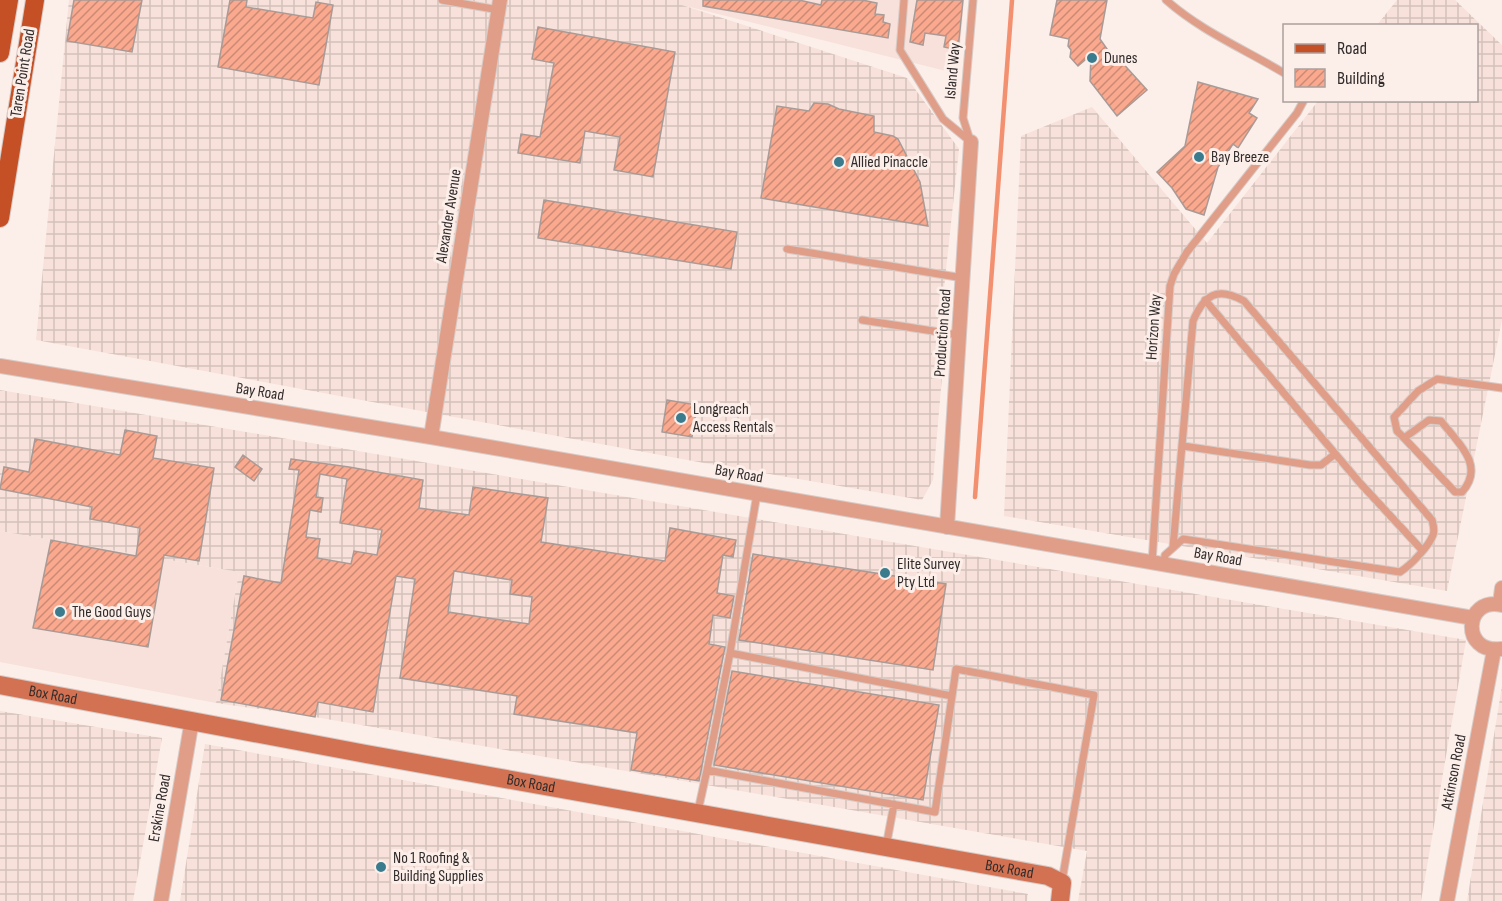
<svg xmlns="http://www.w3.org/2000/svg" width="1502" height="901" viewBox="0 0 1502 901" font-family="'Sofia Sans Condensed',sans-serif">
<defs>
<pattern id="industrial-grid" width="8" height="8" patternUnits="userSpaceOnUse" patternTransform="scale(1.5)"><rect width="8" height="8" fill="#f7e1da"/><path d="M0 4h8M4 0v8" fill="none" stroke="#d4c1bb"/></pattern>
<pattern id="building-hatch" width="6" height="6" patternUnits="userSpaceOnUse" patternTransform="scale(1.5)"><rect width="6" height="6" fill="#faa98f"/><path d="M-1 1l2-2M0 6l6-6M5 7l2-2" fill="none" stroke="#cb8a75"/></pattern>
</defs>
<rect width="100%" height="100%" fill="#fceee9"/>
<!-- built -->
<path fill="#f7e1da" d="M682 0H964L958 74 682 5Z
M0 531 239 572 216 703 0 662Z"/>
<!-- industrial -->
<path fill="url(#industrial-grid)" d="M69 0H682V5L907 78 959 149 937 353 944 354 933 480 922 500 704 463 36 340Z
M1397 0H1455L1502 45V320L1447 591 1004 516 1021 136 1092 107 1207 243 1318 101 1476 100V26L1377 25Z
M0 390 1466 640 1421 901H1078L1087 851 315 717 216 703 239 572 0 531Z
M1502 686V901H1467Z
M0 711 162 738 133 901H0Z
M205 744 1028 894 1027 901H180Z"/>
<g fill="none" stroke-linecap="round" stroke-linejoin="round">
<!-- stream -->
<path stroke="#f39070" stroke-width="4.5" d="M975 497 1012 0"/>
</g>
<!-- building -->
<path fill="url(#building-hatch)" stroke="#a89b97" stroke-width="1.5" fill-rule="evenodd" d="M74 0H142L132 52 67 41Z
M230 0H247L246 7 313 18 316 2 333 5 319 85 218 67Z
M703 0H799L821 5 822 0H862L877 3 875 14 884 15 883 22 890 24 888 38 703 6Z
M917 0H963L958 50 944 47 946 36 925 33 923 45 910 42Z
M1057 0H1107L1100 39 1114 59H1119L1147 90 1117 116 1090 81 1091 55 1078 66 1070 57 1071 50 1068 46 1069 39 1050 35Z
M538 27 675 52 653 177 614 170 620 137 585 131 580 163 518 153 521 134 540 137 554 63 532 59Z
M1198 82 1258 99 1249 113 1257 118 1238 148 1233 144 1218 167 1204 215 1186 209 1172 188 1157 172 1185 146Z
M814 103 828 104 839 109 874 116V132L893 136 898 139 920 182 928 226 761 198 777 106 809 111Z
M544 200 737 232 731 269 538 238Z
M667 400 697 405 692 437 662 432Z
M125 430 157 436 153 458 214 468 199 561 164 555 148 647 33 628 51 540 136 556 140 528 90 519 92 507 0 489 4 467 29 472 35 439 120 455Z
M243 455 262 469 254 481 235 467Z
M291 459 349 467 423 480 419 508 469 515 473 487 548 498 541 542 665 561 670 528 736 540 733 557 723 555 717 593 734 596 730 618 713 615 709 644 725 647 699 781 631 770 637 733 514 714 517 696 400 678 415 579 396 576 373 712 318 702 315 717 221 700 244 576 281 583 299 470 289 469ZM320 474 347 479 340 523 382 530 377 555 354 551 351 564 317 558 320 539 306 537 310 510 321 512 323 498 316 497ZM454 571 512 580 510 594 532 597 529 624 448 612Z
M753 554 946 584 933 670 739 640Z
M732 671 939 705 923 800 714 765Z"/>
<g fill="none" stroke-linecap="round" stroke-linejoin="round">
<!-- lane casing -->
<g stroke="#d7cbc7" stroke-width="9">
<path id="lane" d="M442 0 499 10
M904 0 900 50 943 119 971 142
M1166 0C1201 31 1244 49 1284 73
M970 140 963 118 973 0
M787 249 963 278
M1205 300 1360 483 1422 550
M862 320 959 335
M1404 438 1429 420 1441 421C1457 442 1486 465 1462 492H1455L1404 438 1397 431 1394 417 1418 391 1437 379 1502 388
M1183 446 1310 465H1321L1335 454
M1152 563 1170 286 1174 274 1187 252 1297 113 1304 100
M1164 565 1165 555 1183 539 1400 572C1411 565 1429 546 1433 535 1435 530 1433 524 1432 520L1244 301C1217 286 1204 295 1193 321L1173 547
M730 653 952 696
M707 770 730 653 757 494
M698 811 707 770 935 812 956 669 1094 695 1062 881
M886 847 894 804"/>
</g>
<!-- street casing -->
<g stroke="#d7cbc7" stroke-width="16">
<path id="street" d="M0 366 431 437 1473 618
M431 437 500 0
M947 527 971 142
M1500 604 1502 588
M1501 649C1460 654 1464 596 1502 605
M161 901 192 720
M1447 901 1494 650"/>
</g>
<!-- secondary casing -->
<g stroke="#d7cbc7" stroke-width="20">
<g id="secondary">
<path id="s1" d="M0 685 366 754 1048 876 1062 883 1060 901"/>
</g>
</g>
<!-- primary casing -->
<g stroke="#d7cbc7" stroke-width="20">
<path id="primary" d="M0 53 9 0
M0 218 35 0"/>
</g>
<!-- lane -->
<use href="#lane" stroke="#e09e88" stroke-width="7"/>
<!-- street -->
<use href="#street" stroke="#e09e88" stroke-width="14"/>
<!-- secondary -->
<use href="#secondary" stroke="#d27253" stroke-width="18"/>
<!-- primary -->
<use href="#primary" stroke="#c55025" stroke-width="18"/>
</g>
<!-- markers -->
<g fill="#3a7c8e" stroke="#fceee9" stroke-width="2">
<circle cx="1092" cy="58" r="6"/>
<circle cx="1199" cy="157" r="6"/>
<circle cx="839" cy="162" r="6"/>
<circle cx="681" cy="418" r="6"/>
<circle cx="885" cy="573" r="6"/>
<circle cx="60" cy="612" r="6"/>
<circle cx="381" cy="867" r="6"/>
</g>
<g text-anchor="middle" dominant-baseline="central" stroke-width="6" stroke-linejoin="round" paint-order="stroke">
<!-- poi labels -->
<g font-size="16" fill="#312c2b" stroke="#fceee9" text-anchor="start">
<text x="1104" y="58">Dunes</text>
<text x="1211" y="157">Bay Breeze</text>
<text x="851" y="162">Allied Pinaccle</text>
<text x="693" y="409">Longreach<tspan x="693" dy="18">Access Rentals</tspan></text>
<text x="897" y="564">Elite Survey<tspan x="897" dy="18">Pty Ltd</tspan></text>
<text x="72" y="612">The Good Guys</text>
<text x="393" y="858">No 1 Roofing &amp;<tspan x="393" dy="18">Building Supplies</tspan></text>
</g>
<!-- street labels -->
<g font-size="16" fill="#312c2b" stroke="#fceee9">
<text transform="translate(953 71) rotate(-85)">Island Way</text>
<text transform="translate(23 73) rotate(-81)">Taren Point Road</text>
<text transform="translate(449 216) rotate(-81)">Alexander Avenue</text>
<text transform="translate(1154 327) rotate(-86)">Horizon Way</text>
<text transform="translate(943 333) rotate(-86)">Production Road</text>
<text transform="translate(260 392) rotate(9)">Bay Road</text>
<text transform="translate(739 474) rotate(10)">Bay Road</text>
<text transform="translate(1218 557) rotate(10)">Bay Road</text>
<text stroke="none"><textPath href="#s1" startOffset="54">Box Road</textPath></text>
<text transform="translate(1454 772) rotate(-79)">Atkinson Road</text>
<text stroke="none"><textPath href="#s1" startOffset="540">Box Road</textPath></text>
<text transform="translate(160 808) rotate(-80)">Erskine Road</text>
<text stroke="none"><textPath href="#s1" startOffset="1026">Box Road</textPath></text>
</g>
</g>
<!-- legend -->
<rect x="1283" y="24" width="195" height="78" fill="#fceee9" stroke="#aba09d" stroke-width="1.5"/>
<rect x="1295" y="44" width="30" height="9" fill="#c55025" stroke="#aba09d" stroke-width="1.5"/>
<text x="1337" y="54" font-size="18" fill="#312c2b">Road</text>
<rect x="1295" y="69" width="30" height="18" fill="url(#building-hatch)" stroke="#aba09d" stroke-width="1.5"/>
<text x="1337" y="84" font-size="18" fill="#312c2b">Building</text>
</svg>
